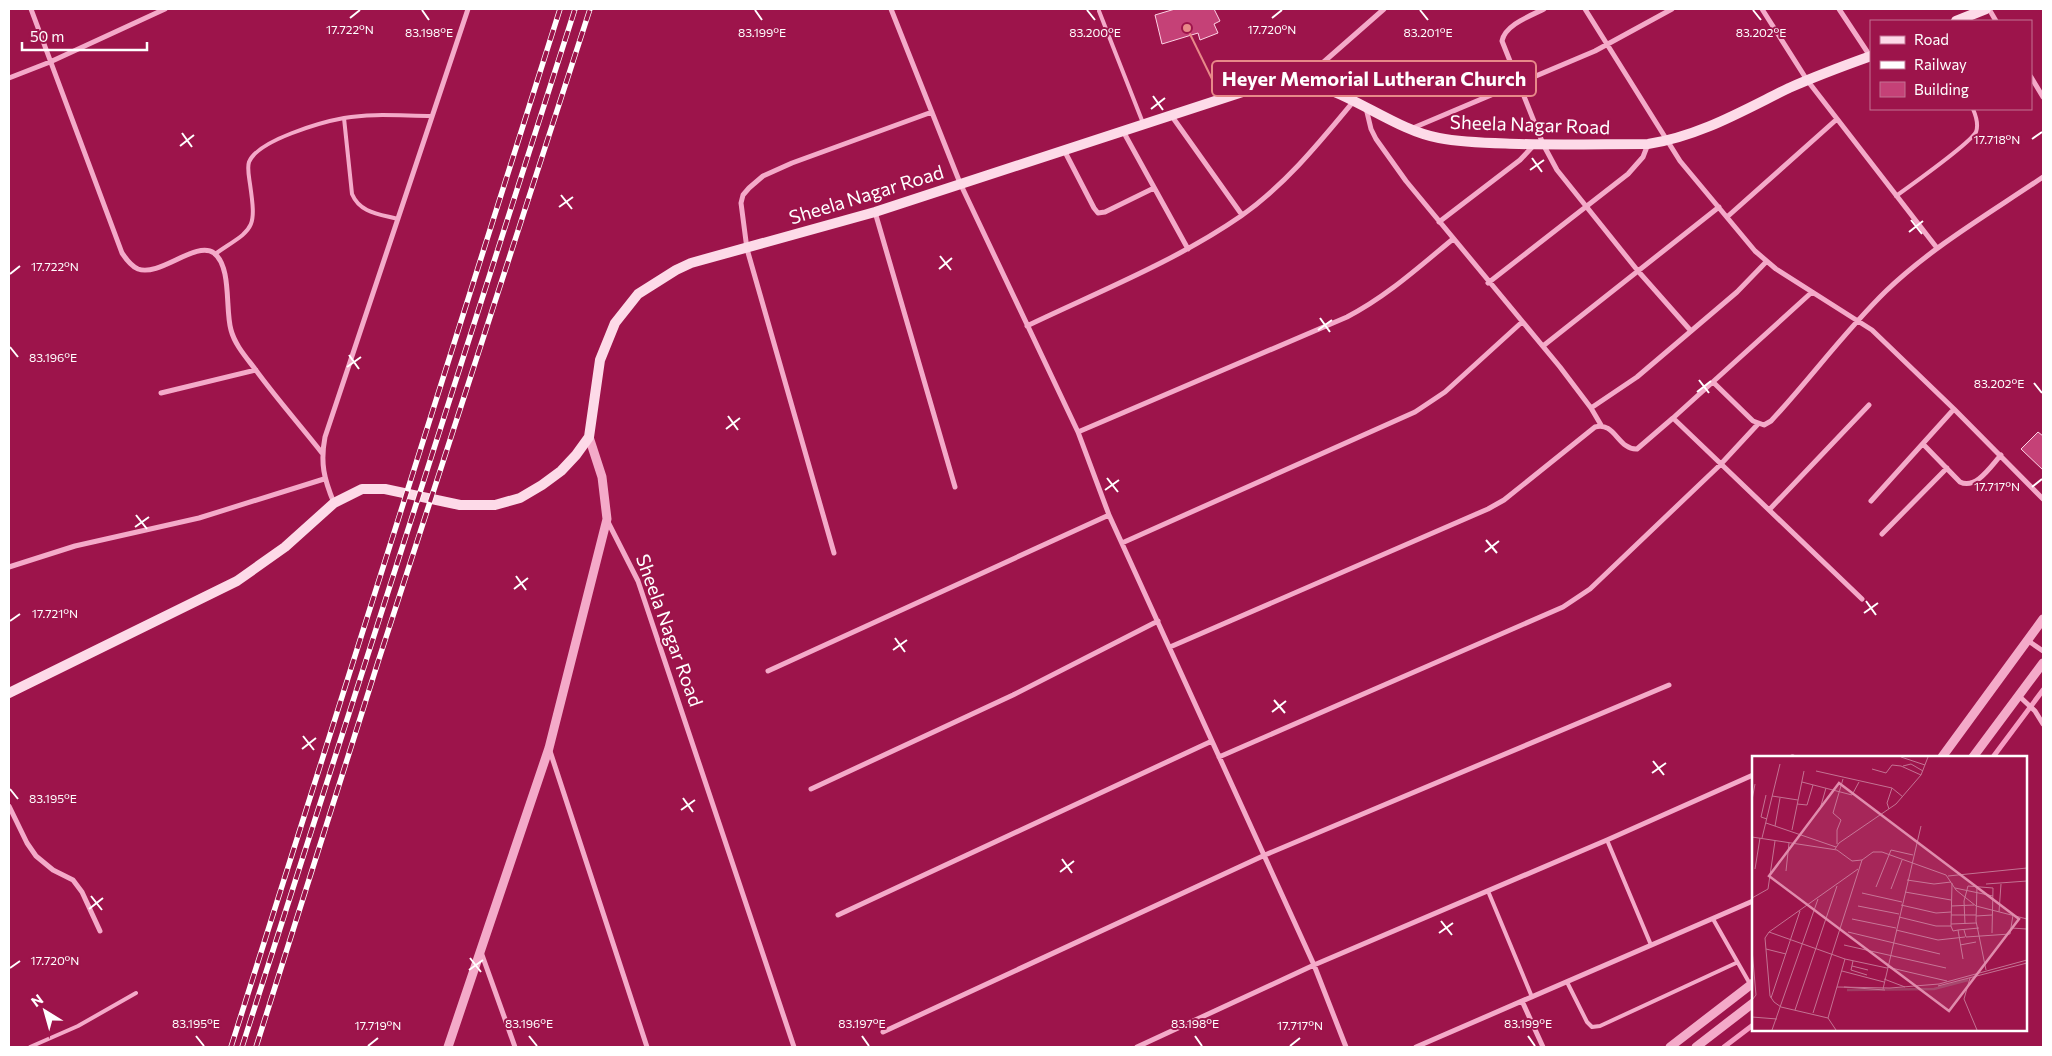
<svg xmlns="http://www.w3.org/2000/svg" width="2052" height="1056" viewBox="0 0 2052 1056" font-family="Commissioner,sans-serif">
<rect width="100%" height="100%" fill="#9d144b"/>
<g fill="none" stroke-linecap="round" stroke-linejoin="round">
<!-- stream -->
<path stroke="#f69dc3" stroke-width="5" d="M1993 757 2043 690
M1724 1047 1753 1025"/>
</g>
<!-- building -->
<path fill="#c54177" stroke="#fdd3e5" d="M1175 9H1214L1220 21 1214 24 1218 33 1200 40 1198 33 1162 44 1155 15Z
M2038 432 2043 436V470L2021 449Z"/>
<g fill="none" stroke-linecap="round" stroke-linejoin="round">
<!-- service -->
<path stroke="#f4aac9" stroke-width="4" d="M1099 11 1143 123
M344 118 352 194C360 213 379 214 398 219
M1896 196C1910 186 1970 143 1976 132 1979 124 1976 116 1973 109
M215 254C253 228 257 232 250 184 249 177 247 168 249 162 258 140 322 122 344 118 372 113 403 116 432 116
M1607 840 1651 945
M1488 891 1532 997
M1713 919 1750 984
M1567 982 1587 1022 1592 1027 1600 1026 1736 963
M30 1047 78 1026 136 993"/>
<!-- minor -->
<path stroke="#f4aac9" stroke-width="5" d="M31 9 122 253C126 259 131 266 138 269 160 277 196 240 214 253 232 267 225 310 231 330 235 345 246 357 255 369 276 398 300 425 322 453
M891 9 960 183 1078 432 1109 515 1314 965 1346 1047
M1544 9C1530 16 1505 25 1502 41L1543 144 1557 170 1638 271 1691 331
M1585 9 1680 161 1755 251 1776 269 1872 330 1954 409 2043 499
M1762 9 1807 80 1937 248
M1839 9 1870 56
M1989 9 1996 21
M2031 77 2043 97
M9 78 50 62 165 9
M1302 81 1384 9
M1366 108 1371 129 1376 139 1406 181 1560 367 1591 408 1601 425
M1171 115 1242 215
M1413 128 1595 51 1672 9
M1123 131 1188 249
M1064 150 1094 208 1098 213 1105 212 1154 188
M875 212 955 487
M1727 217 1837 119
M1439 222 1520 160 1534 145
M1488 283 1628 174 1643 157 1648 144
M1027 326C1098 292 1176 261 1241 216 1285 185 1319 143 1353 102
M1543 346 1719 207
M1713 382 1753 421 1764 425 1771 421C1810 379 1845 331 1886 291 1933 246 1990 213 2043 177
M161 393 256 370
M1591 408 1637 377 1737 292 1766 262
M1673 418 1812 292
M1078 432 1347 317C1386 297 1419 267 1453 239
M1923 444 1960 482C1976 490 1991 466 2001 455
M1871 501 1954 409
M334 503C324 479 320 463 325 437L468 9
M1769 510 1869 405
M607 520 638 581 794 1047
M1882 534 1947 468
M1122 543 1415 412 1445 392 1522 322
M834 553 747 249 741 203 743 195 749 188 763 176 792 163 932 112
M9 567 75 546 199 518 324 479
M2027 640 2043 651
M1170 647 1488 509 1504 500 1595 427C1615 421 1618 450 1637 449L1673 418 1862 599
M768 671 1109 515
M2019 696 2035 711 2043 724
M550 751 647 1047
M1219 757 1563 607 1590 589 1720 465 1758 424
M1792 757H1793
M811 789 1013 695 1158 621
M9 806 27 843 36 856 53 870 73 880 82 892 100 931
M838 915 1212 741
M481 952 515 1047
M1522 1001 1543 1047
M883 1032 1265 855 1669 685
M1137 1047 1314 965 1607 840 1753 775
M1416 1047 1753 901"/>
<!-- tertiary -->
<path stroke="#f4aac9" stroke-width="9" d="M1942 757 2043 619
M1973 757 2043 663
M448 1047 549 748 607 519 602 477 589 437
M1670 1047 1753 983
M1696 1047 1753 1003"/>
<!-- secondary -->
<path stroke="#fddae8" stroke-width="10" d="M1956 21 1986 9
M9 693 237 581 285 547 334 503 362 489H385L460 505H495L520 498 542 485 561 471 576 455 589 437 600 360 615 323 638 294 676 270 691 263 875 212 1264 85C1270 84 1277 82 1283 81 1334 77 1388 129 1439 138 1465 143 1492 143 1519 144 1562 145 1605 144 1648 144 1698 137 1744 110 1789 88 1816 76 1843 66 1871 56"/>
<!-- rail casing -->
<g stroke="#fff" stroke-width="5.5">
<path id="rail" d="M231 1047 560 9
M242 1047 575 9
M256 1047 378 662 590 9"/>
</g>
<!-- rail -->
<use href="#rail" stroke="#9d144b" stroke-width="4" stroke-dasharray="11" stroke-linecap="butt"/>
</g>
<!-- ticks -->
<path fill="none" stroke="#fff" stroke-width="2" d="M422 10 429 20M755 10 762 20M1087 10 1095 20M1420 10 1428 20M1753 10 1761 20M350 18 360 10M1272 18 1282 10M1153 96 1163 110M1151 109 1165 98M182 133 192 147M2032 139 2042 132M180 146 194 135M1532 158 1542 172M1530 170 1544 160M561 195 572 209M559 207 573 197M1911 220 1922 234M1909 232 1923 221M940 256 951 270M939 269 952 258M10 274 20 266M1320 318 1330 332M1318 330 1332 320M10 347 18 357M349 355 359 369M347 367 361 357M1699 380 1709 393M2034 383 2042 393M1697 392 1711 381M728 416 738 430M726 429 740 418M1107 478 1118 492M2032 487 2042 479M1105 490 1119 480M136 515 147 529M135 527 149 517M1486 540 1497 553M1485 552 1499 541M516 576 526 590M514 589 528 578M1866 601 1876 615M1864 613 1878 603M10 621 20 614M895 638 905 652M893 650 907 640M1274 700 1285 713M1272 712 1286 701M303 736 314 750M302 749 316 738M1653 761 1664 775M1652 773 1666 763M10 789 18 799M683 798 693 812M681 810 695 800M1062 859 1072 873M1060 872 1074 861M91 896 102 910M89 909 103 898M1441 921 1452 935M1439 933 1453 923M470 958 481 972M10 968 20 961M469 970 483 960M196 1036 204 1046M529 1036 537 1046M862 1036 869 1046M1195 1036 1202 1046M1528 1036 1535 1046M368 1046 378 1038M1290 1046 1300 1038"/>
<g text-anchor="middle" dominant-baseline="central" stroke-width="4" stroke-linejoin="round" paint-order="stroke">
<!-- street labels -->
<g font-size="19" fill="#fff" stroke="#9d144b">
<text transform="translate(1530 124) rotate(2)">Sheela Nagar Road</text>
<text transform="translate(866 194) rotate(-17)">Sheela Nagar Road</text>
<text transform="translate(670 630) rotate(70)">Sheela Nagar Road</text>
</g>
</g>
<!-- overview -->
<g transform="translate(1752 756)">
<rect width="275" height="275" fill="#9d144b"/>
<path fill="none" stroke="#9e3c63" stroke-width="2.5" d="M95 234 182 233 216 224"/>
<path fill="none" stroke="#c47293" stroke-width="1" d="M149 1 173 9M151 10 159 8 171 15M120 13 134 17 140 9 149 10 169 19M64 15 140 32 151 41M50 26 100 39 107 26M14 39 9 61 15 63M20 40 46 44M0 44 3 28M45 48 55 49 61 29M68 53 74 32M137 53 135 47 140 32M14 67 84 91M23 70 28 42M40 74 52 15M0 81 85 94 100 105 110 104 121 96H130L194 119 204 134 224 150 275 163M10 82 28 8M85 88V74L89 64 81 57 91 23M83 93 87 87 144 48 169 19 176 1M3 113 8 82M34 115 37 87M196 120 275 112M155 124 182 128 199 126M234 128 275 125M225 130 224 165 234 214M124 131 139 94 161 99M203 132 241 140M139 133 150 104M153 136 199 144M110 137 150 146M0 142 16 133 23 85M149 149 184 157 199 156M106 150 147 158M199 150 222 149M247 156 249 128M199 159H224M224 160 240 159M147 161 184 170H199L201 175 206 174 211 203M100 163 144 172M199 168 224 167M213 168 212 145 216 130 241 132 240 177M199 170 200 127M259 172 275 173M144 174 186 184 213 181M206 174 227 172M212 174 214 181 258 178 261 159M17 176 93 203 135 212M96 176 188 198M92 189 194 212M208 189 224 186M0 193 4 239 0 244M14 193 34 198M101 205 99 214 115 219M100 210 116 214M135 211 195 225M90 215 132 226M218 222 212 243 225 274M132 223 153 231M186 230 275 207M85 231 138 232 187 228 275 204M92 231 133 234M131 233 169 70M19 242 48 155M43 254 85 130M61 257 110 104M0 261 25 263M76 262 93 203M20 274 66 143M84 274 76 262 29 251 22 246 18 240 13 182 17 176 106 113"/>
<path fill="#e08cad" fill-opacity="0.15" stroke="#e08cad" stroke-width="2.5" d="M87 27 267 163 197 255 17 120Z"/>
<rect width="275" height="275" fill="none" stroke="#fff" stroke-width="2.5"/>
</g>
<g font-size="12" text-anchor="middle" fill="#fff" stroke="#9d144b" stroke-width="4" stroke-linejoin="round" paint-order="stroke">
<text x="350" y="34">17.722°N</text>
<text x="1272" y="34">17.720°N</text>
<text x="429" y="37">83.198°E</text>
<text x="762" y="37">83.199°E</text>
<text x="1095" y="37">83.200°E</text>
<text x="1428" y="37">83.201°E</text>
<text x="1761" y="37">83.202°E</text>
<text x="1997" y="144">17.718°N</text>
<text x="55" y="271">17.722°N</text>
<text x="53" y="362">83.196°E</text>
<text x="1999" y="388">83.202°E</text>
<text x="1997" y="491">17.717°N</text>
<text x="55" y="618">17.721°N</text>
<text x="53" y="803">83.195°E</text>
<text x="55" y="965">17.720°N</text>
<text x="196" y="1028">83.195°E</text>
<text x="529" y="1028">83.196°E</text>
<text x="862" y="1028">83.197°E</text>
<text x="1195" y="1028">83.198°E</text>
<text x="1528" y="1028">83.199°E</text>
<text x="378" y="1030">17.719°N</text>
<text x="1300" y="1030">17.717°N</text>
</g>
<!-- callouts -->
<path fill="none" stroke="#e88989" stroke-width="2" d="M1187 28L1212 79"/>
<circle fill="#e88989" stroke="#9d144b" stroke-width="2" cx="1187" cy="28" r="5"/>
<rect fill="#9d144b" stroke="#e88989" stroke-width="2" x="1212" y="61" width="324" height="35" rx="5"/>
<g font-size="20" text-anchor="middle" font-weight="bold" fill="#fff">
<text x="1374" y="86">Heyer Memorial Lutheran Church</text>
</g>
<!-- border -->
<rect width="2052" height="1056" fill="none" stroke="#ffffff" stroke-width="20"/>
<!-- legend -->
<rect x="1870" y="20" width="162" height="90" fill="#9d144b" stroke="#c47293"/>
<rect x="1880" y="36" width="25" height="8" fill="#fddae8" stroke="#c47293"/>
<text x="1914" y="45" font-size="15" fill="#ffffff">Road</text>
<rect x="1880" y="61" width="25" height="8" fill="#ffffff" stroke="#c47293"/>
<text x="1914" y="70" font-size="15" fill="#ffffff">Railway</text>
<rect x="1880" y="82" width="25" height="15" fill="#c54177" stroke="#c47293"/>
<text x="1914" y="95" font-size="15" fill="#ffffff">Building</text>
<!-- north arrow -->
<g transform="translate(45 1011) rotate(323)" stroke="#9d144b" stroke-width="4" paint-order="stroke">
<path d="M0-4L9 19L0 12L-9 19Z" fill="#ffffff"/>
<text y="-8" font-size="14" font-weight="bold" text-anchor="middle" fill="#ffffff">N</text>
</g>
<!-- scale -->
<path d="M22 42v8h125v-8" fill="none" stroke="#ffffff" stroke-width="2.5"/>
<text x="30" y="42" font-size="15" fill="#ffffff" stroke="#9d144b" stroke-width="4" paint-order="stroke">50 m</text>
</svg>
